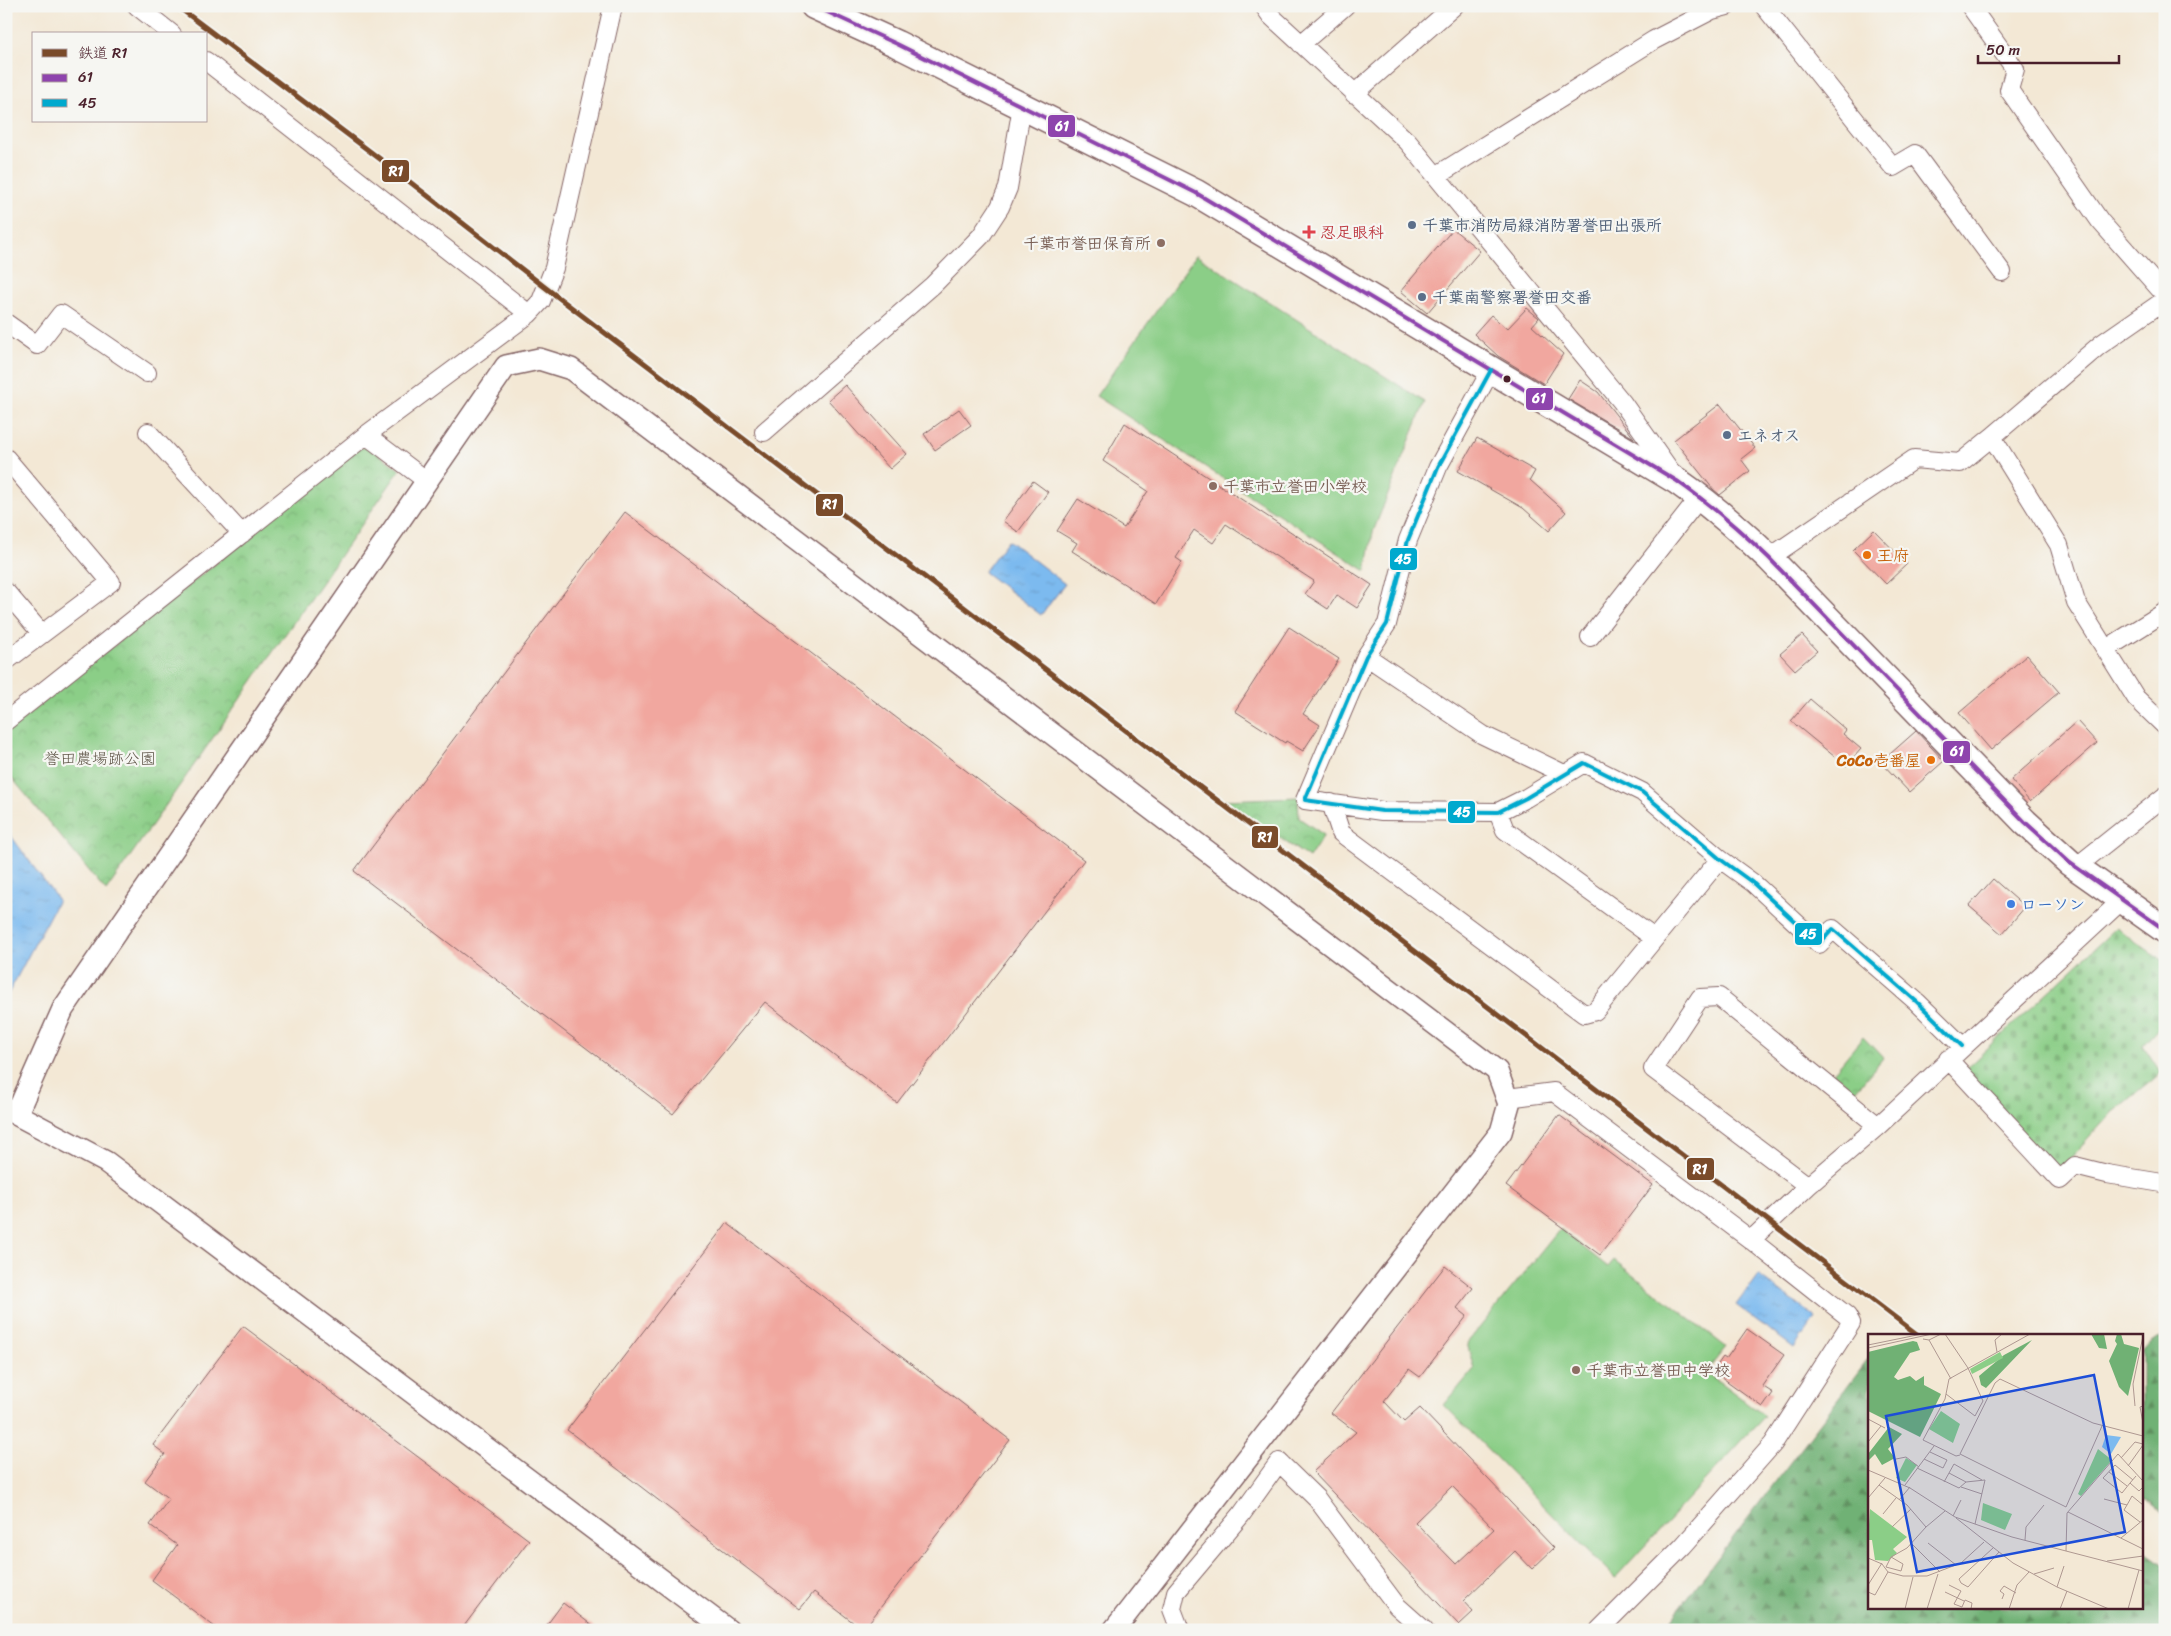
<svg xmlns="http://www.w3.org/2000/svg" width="2171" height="1636" viewBox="0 0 2171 1636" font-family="Sriracha,'Klee One',sans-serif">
<defs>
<pattern id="forest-firs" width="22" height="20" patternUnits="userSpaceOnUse" patternTransform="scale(1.25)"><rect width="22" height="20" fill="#70b174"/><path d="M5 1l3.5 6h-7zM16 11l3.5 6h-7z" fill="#5e8f5f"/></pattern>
<pattern id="cemetery-stones" width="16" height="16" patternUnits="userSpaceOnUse" patternTransform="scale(1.25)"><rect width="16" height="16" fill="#8bce87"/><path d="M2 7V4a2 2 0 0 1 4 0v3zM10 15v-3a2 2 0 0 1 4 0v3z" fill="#79b075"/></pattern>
<pattern id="park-crowns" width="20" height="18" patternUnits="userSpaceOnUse" patternTransform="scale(1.25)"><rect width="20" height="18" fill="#8bce87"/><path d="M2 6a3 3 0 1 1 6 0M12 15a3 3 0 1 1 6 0" fill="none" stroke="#79b075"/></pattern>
<pattern id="water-ripples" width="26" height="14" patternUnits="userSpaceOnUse" patternTransform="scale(1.25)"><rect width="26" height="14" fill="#7cbaef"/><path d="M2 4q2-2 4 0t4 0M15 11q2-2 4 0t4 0" fill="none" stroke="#6d9fcd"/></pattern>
</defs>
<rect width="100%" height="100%" fill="#f6f6f2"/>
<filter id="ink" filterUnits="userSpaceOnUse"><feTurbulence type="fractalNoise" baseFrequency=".02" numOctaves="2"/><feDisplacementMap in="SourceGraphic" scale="10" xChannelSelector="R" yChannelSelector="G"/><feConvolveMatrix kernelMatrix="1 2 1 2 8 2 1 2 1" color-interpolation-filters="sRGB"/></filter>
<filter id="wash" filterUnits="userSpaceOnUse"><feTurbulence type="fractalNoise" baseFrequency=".0096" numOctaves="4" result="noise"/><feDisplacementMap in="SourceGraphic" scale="20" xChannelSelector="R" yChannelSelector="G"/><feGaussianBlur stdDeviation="1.12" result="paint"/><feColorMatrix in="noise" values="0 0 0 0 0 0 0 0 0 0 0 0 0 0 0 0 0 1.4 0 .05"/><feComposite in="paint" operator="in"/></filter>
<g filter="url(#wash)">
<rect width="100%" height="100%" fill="#f3e8d5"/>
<!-- forest -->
<path fill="url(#forest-firs)" stroke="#5d6850" d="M2165 1335V1514L2142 1496V1351Z
M1870 1357V1607H2142V1549L2165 1566V1630H1663Z"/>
<!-- cemetery -->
<path fill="url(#cemetery-stones)" stroke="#6a7659" d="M2116 928 2165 962V1021L2143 1045 2161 1073 2109 1116 2059 1171 1958 1076Z"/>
<!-- park -->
<path fill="url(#park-crowns)" stroke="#6a7659" d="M369 447 400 470 106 891 6 771V732L359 448Z
M1298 797 1299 818 1324 835 1309 858 1224 800Z
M1863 1037 1883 1058 1855 1091 1833 1073Z"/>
<!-- pitch -->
<path fill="#8bce87" stroke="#6a7659" d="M1196 255 1425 402 1373 532 1366 571 1096 396Z
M1560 1229 1608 1267 1614 1260 1726 1347 1706 1372 1765 1416 1615 1578 1444 1405 1474 1369 1467 1343Z"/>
<!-- water -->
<path fill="url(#water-ripples)" stroke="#636c8d" d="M1008 540 1065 584 1041 615 984 572Z
M6 829 58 900 6 998Z
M1758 1275 1816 1318 1794 1348 1736 1305Z"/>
<g id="blocks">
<!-- building -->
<path fill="#f1a79f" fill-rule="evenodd" d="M1453 229 1480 251 1427 313 1401 291Z
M1527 308 1539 318 1532 326 1563 354 1544 384 1498 356 1474 334 1491 315 1507 329Z
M1580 380 1598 392 1634 438 1568 399Z
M845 385 907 454 890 469 828 400Z
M1720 404 1755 448 1741 459 1750 471 1720 495 1713 489 1674 440Z
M959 409 971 425 935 450 924 434Z
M1125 423 1372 585 1357 608 1337 595 1328 609 1305 594 1314 581 1226 524 1213 543 1194 530 1176 558 1182 562 1156 604 1072 551 1077 543 1057 531 1078 499 1124 528 1148 491 1103 461Z
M1477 438 1535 471 1530 480 1566 512 1549 531 1523 508 1458 471Z
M1033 481 1048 492 1018 532 1003 521Z
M625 512 1084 860 897 1103 765 1002 673 1114 354 871Z
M1874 530 1907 564 1886 584 1853 550Z
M1289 627 1339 659 1303 714 1320 725 1303 751 1286 741 1285 743 1235 711Z
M1802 635 1817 651 1795 670 1780 654Z
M2027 655 2059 692 1991 750 1959 713Z
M1810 699 1846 730 1843 734 1861 749 1846 766 1791 721Z
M2077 721 2097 743 2030 802 2011 780Z
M1916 731 1944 761 1909 792 1881 762Z
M1993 879 2025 907 2002 934 1969 906Z
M1559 1115 1653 1185 1600 1255 1506 1186Z
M727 1223 1010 1440 863 1630 814 1592 800 1609 567 1430Z
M1445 1266 1473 1288 1457 1308 1467 1316 1420 1377 1409 1369 1384 1401 1404 1422 1420 1408 1554 1548 1532 1569 1515 1551 1463 1601 1473 1612 1459 1625 1313 1472 1356 1432 1331 1413ZM1452 1486 1494 1529 1456 1564 1415 1522Z
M243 1326 529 1540 461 1630H219L152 1580 177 1545 150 1525 169 1499 145 1481 165 1454 153 1445Z
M1747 1329 1784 1355 1762 1386 1773 1393 1763 1407 1713 1371 1723 1357 1726 1359Z
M563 1603 598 1630H543Z"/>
</g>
</g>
<g filter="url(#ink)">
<use href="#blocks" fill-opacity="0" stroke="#856566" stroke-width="1"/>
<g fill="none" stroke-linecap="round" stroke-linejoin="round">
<!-- minor casing -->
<g stroke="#856566" stroke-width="20">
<path id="minor" d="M137 6 172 34
M1264 6 1271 16 1408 142 1622 402 1674 476
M1764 6 1893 167 1915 154 2002 272
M1970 6 2015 69 2009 90 2100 221 2165 295
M1301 44 1345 6
M206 61 529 314
M1354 94 1454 6
M1436 176 1654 40 1712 10 1727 6
M2165 300 2100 345 1992 437 2059 545 2076 602 2136 698 2165 726
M6 323 37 345 61 314 147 373
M1491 370 1438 467 1408 540 1387 624 1366 656 1305 800 1382 811 1498 812 1526 798 1584 763 1642 792 1720 859 1753 883 1819 944 1833 929 1917 1002 1962 1046
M148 432 242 534
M764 432 933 285 981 236 1000 207 1008 188 1022 106
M366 435 427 481
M6 458 111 582 6 661
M1769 558 1914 459 1960 463 1992 437
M6 592 42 634
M1590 637 1700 497
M2106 649 2165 612
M1366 656 1483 735 1564 774
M6 721 366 435 529 314 541 301 554 268 613 6
M1331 803 1341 833 1584 1014 1595 1011 1720 859
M1498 812 1505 830 1654 938
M2076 867 2165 796
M1948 1059 2060 1180 2075 1166 2107 1174 2162 1183
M1507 1098 1554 1092 1751 1240 1847 1316 1851 1323 1773 1444 1683 1546 1599 1630
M1808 1186 1653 1069 1700 998 1719 997 1878 1126
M1751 1240 1808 1186 1878 1126 2121 901
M1180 1630 1172 1609 1176 1592 1241 1515 1279 1462 1317 1499 1397 1606 1424 1630"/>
</g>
<!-- tertiary casing -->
<g stroke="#856566" stroke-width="24">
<path id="tertiary" d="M6 1109 106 1162 728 1630
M17 1113 63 1009 506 366 539 359 571 369 1497 1071 1509 1104 1501 1132 1114 1630"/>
</g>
<!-- primary casing -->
<g stroke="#856566" stroke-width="29">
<path id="primary" d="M814 6 897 44 1196 193 1677 481C1710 504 1740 530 1769 558L2025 822 2070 863 2165 930"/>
</g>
<!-- minor -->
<use href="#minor" stroke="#fff" stroke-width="18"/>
<!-- tertiary -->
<use href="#tertiary" stroke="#fff" stroke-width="21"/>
<!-- primary -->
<use href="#primary" stroke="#fff" stroke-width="26"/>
<!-- bus-1 casing -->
<g stroke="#f6f6f2" stroke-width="8">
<path id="bus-1" d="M814 6 897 44 1196 193 1677 481C1710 504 1740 530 1769 558L2025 822 2070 863 2165 930"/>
</g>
<!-- bus-2 casing -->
<g stroke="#f6f6f2" stroke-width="8">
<path id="bus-2" d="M1491 370 1438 467 1408 540 1387 624 1366 656 1305 800 1382 811 1498 812 1526 798 1584 763 1642 792 1720 859 1753 883 1819 944 1833 929 1917 1002 1962 1046"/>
</g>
<!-- bus-1 -->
<use href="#bus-1" stroke="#8e44ad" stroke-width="4"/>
<!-- bus-2 -->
<use href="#bus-2" stroke="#00a9ce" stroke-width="4"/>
<!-- rail-1 casing -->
<g stroke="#f6f6f2" stroke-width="9">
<path id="rail-1" d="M177 6 392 168 546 288 1918 1335"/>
</g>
<!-- rail-1 -->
<use href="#rail-1" stroke="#7a4b2a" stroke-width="5"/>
</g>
</g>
<!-- markers -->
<g fill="#5c6f8a" stroke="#f6f6f2" stroke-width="2">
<circle cx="1412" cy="225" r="5"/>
<circle cx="1422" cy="297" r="5"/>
<circle cx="1727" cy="435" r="5"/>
</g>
<path fill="#e0444e" stroke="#f6f6f2" stroke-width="2" d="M1306.5 224.5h5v5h5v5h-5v5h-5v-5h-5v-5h5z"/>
<g fill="#8d6e63" stroke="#f6f6f2" stroke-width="2">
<circle cx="1161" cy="243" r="5"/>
<circle cx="1213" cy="486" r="5"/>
<circle cx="1576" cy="1370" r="5"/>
</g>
<circle fill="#4a1f2b" stroke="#f6f6f2" stroke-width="2" cx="1507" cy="379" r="4.5"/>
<g fill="#e8710a" stroke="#f6f6f2" stroke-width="2">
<circle cx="1867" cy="555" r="5"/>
<circle cx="1931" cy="760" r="5"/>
</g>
<circle fill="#3f7fe0" stroke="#f6f6f2" stroke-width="2" cx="2011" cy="904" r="5"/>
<g text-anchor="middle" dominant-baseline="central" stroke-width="4.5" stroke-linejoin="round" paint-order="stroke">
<!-- service labels -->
<g font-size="16" font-weight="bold" fill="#4e5e75" stroke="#f6f6f2" text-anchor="start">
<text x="1422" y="225">千葉市消防局緑消防署誉田出張所</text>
<text x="1432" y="297">千葉南警察署誉田交番</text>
<text x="1737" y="435">エネオス</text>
</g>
<!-- health labels -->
<g font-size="16" font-weight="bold" fill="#be3a42" stroke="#f6f6f2" text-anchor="start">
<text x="1320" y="232">忍足眼科</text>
</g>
<!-- education labels -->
<g font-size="16" font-weight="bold" fill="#785e54" stroke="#f6f6f2" text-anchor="start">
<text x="1151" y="243" text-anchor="end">千葉市誉田保育所</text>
<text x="1223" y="486">千葉市立誉田小学校</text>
<text x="1586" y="1370">千葉市立誉田中学校</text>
</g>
<!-- food labels -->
<g font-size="16" font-weight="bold" fill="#c56008" stroke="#f6f6f2" text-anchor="start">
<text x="1877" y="555">王府</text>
<text x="1921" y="760" text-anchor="end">CoCo壱番屋</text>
</g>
<!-- park labels -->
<g font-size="16" fill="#5e5447" stroke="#f6f6f2">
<text x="100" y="758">誉田農場跡公園</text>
</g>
<!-- shop labels -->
<g font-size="16" font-weight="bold" fill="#366cbe" stroke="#f6f6f2" text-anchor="start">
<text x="2021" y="904">ローソン</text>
</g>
</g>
<!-- overview -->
<g transform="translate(1868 1334)">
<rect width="275" height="275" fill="#f3e8d5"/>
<path d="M223 0H236L239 15 231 14ZM249 0H253L256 10 271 14 260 62 251 53 241 27 249 10 247 7ZM164 6 118 54 113 51 111 42 136 21ZM45 7 49 8 52 16 42 19 26 43 30 46 42 42 48 47 56 42V51L73 60 52 103 0 77V18ZM21 93 34 100 20 115 27 124 14 131 7 120 0 127V120Z" fill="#70b174"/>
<path d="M38 124 49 131 37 148 28 144Z" fill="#8bce87"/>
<path d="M132 18 135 24 104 40 102 35ZM230 115 244 126 213 162 210 160ZM2 175 39 203 25 215 29 219 20 227 7 226 4 206H0Z" fill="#8bce87"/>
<path d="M73 77 92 90 85 109 61 95ZM115 169 144 180 137 196 113 186Z" fill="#8bce87"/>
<path d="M238 101 253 103 243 120 234 113Z" fill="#7cbaef"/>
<path fill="none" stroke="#af9891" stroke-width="1" d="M77 0 100 34 115 67 107 82 78 60M55 5 61 6 73 0M61 6 83 45M0 11 54 0M0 14 64 0M129 18 127 6 134 0M267 72 265 50 275 2M275 72 272 73 275 89M0 85 17 94M234 92 198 173 92 120 127 49 132 45 225 89 275 102M0 108 13 92M92 121 88 122 55 106 77 65 81 45 162 0M253 124 267 108 275 110M28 125 38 123 51 133M56 125 75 134 79 126 62 118M260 132 275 111M49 134 91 154 98 148 117 146 107 190M0 136 42 154 87 183 144 203 275 237M241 138 259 152M81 139 98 148M265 146 247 131 235 144 254 159 262 149 268 142M76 148 86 130 114 146M262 149 271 157 275 153M11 151 39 171 58 193 39 214 23 223 18 233 33 237 35 230 23 223M37 151 66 112M93 153 114 160M0 164 17 144M236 165 259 171 264 162 275 171M31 166 42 153M259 171 256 176 272 188M200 178 275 215M15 180 28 164M85 182 93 166M88 184 145 229 189 253 241 275M24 193 43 175M58 193 77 177M253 204 275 186M157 206 158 193 176 171M60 209 88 231M44 210 72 238M125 214 91 245 93 249 100 253 131 218M198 217 199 179 250 120 275 147M0 224 14 230 20 238 35 242H59L93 229 116 208M239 227 275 222M166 240 186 234M0 251 14 229M81 251 93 257 86 270 94 273 97 266 104 269 103 275M189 253 196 232M0 258 7 261 20 238M77 258 96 267M134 265 136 260 132 257 136 252 148 259M37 275 45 243M59 275 70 240M141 275 149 251 161 238M192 275 199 257M260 275 271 236"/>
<path fill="#1d4ed8" fill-opacity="0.15" stroke="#1d4ed8" stroke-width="2.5" d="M226 41 257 198 49 238 18 82Z"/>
<rect width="275" height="275" fill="none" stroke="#4a1f2b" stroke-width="2.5"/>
</g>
<g stroke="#f6f6f2" stroke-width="2">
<rect x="1047" y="114" width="29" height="24" rx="5" fill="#8e44ad"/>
<rect x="381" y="159" width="29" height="24" rx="5" fill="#7a4b2a"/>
<rect x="1525" y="387" width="29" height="24" rx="5" fill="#8e44ad"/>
<rect x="815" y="493" width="29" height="24" rx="5" fill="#7a4b2a"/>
<rect x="1389" y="547" width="29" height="24" rx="5" fill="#00a9ce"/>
<rect x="1942" y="740" width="29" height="24" rx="5" fill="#8e44ad"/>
<rect x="1447" y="800" width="29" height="24" rx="5" fill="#00a9ce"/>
<rect x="1251" y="825" width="28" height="24" rx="5" fill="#7a4b2a"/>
<rect x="1794" y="922" width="29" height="24" rx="5" fill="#00a9ce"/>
<rect x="1686" y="1157" width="29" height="24" rx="5" fill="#7a4b2a"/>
</g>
<g font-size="14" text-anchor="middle" font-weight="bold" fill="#fff">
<text x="1062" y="131">61</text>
<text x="396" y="176">R1</text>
<text x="1539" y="403">61</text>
<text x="830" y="509">R1</text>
<text x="1403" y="564">45</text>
<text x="1957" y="756">61</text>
<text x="1462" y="817">45</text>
<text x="1265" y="842">R1</text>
<text x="1808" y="939">45</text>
<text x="1700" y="1174">R1</text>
</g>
<!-- margin -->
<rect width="2171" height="1636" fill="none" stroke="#f6f6f2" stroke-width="25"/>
<!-- legend -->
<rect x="32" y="32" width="175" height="90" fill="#f6f6f2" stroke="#b1a0a2"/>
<rect x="42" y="49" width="25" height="8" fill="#7a4b2a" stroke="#b1a0a2"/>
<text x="78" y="58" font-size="15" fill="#4a1f2b">鉄道 R1</text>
<rect x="42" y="74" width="25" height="8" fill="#8e44ad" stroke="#b1a0a2"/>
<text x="78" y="82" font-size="15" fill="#4a1f2b">61</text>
<rect x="42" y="99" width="25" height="8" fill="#00a9ce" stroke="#b1a0a2"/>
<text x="78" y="108" font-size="15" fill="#4a1f2b">45</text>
<!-- scale -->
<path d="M1978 55v8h141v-8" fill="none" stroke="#4a1f2b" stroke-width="2.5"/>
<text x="1986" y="55" font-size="15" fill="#4a1f2b" stroke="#f6f6f2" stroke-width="4" paint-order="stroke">50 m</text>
</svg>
